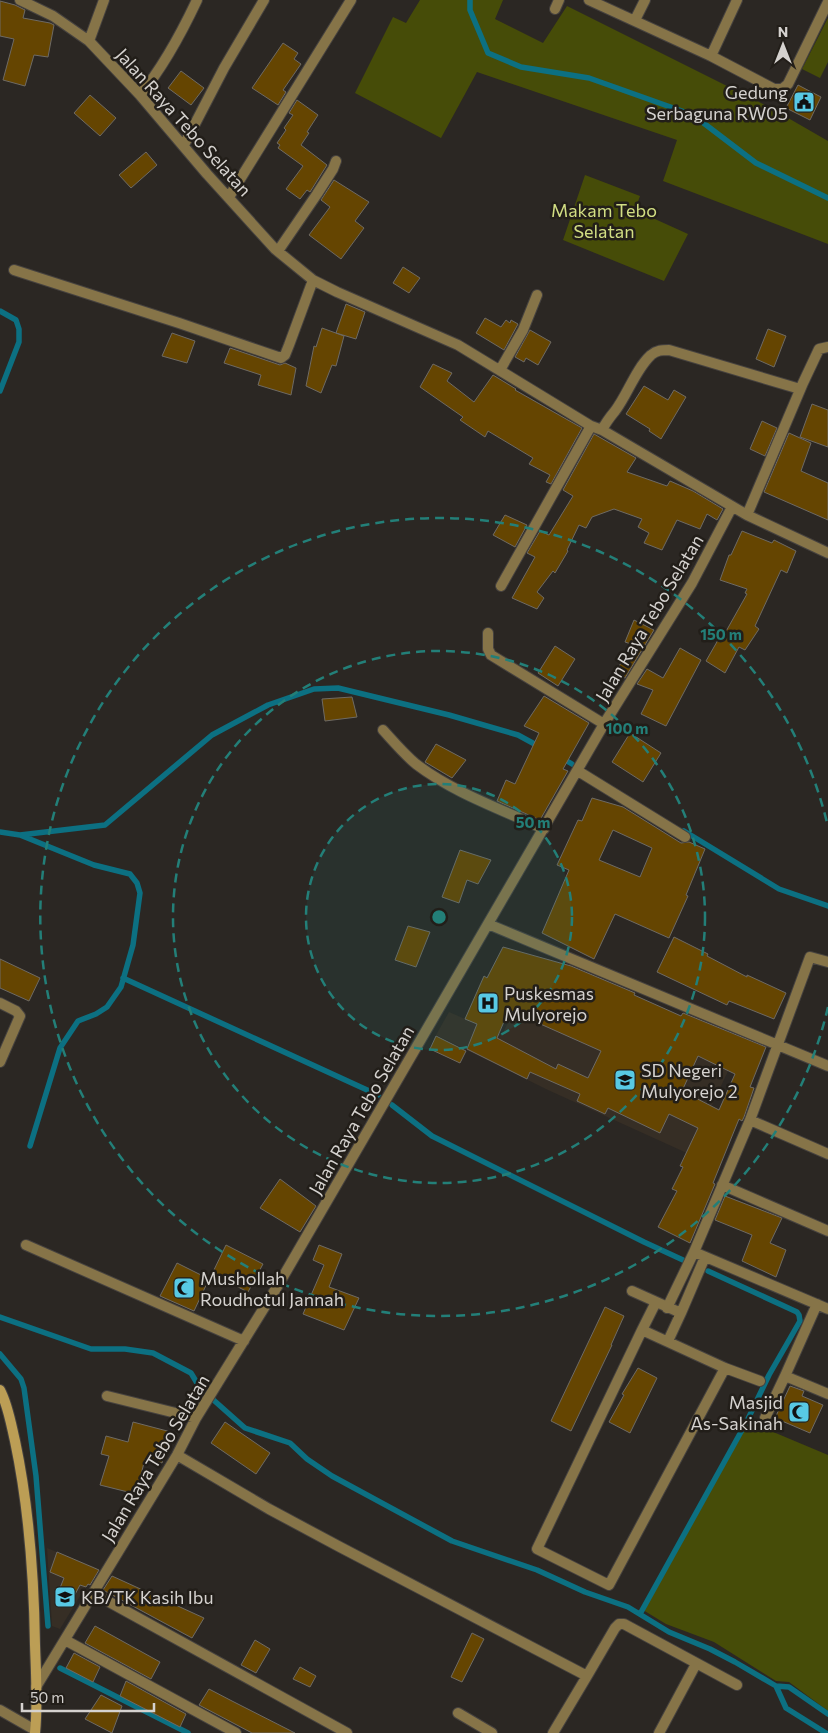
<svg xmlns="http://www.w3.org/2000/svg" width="828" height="1733" viewBox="0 0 828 1733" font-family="Commissioner,sans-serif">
<rect width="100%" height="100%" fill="#2b2723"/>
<!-- built -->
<path fill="#362e25" d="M523 990 729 1069 689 1154 548 1090 436 1035 449 1012 502 1035Z
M47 1548 97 1568 60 1629 52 1626Z"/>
<!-- green -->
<path fill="#464c08" d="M420 0H503L495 19 543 43 567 6 769 107 828 141V244L663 181 677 140 477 72 441 138 355 93 393 17 406 23Z
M828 18V62L820 78 802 69Z
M585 175 640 196 635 210 688 234 664 281 563 240Z
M747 1421 828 1455V1711L789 1682 776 1681 714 1642 666 1624 643 1610Z"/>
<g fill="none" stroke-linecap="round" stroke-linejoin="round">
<!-- stream -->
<path stroke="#0c7082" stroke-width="5.5" d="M470 0V10L488 53 521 67 589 78 693 115 756 163 828 198
M0 311 16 320 19 329V342L0 391
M562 758 572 764
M684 831 779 889 828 906
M0 832 20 835 94 865 130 874 137 883 140 893 133 945 121 987 107 1007 96 1014 78 1021 60 1048 30 1146
M20 835 105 825 212 735 268 705 314 689 338 688 449 715 518 735 540 747
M123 978 378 1095
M392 1105 432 1136 644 1242 683 1260
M0 1317 91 1349H125L153 1353 191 1373 200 1388 245 1428 290 1443 307 1459 332 1476 452 1541 537 1570 585 1592 628 1607 669 1632 710 1649 735 1662 776 1686 789 1687 828 1714
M0 1354 21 1379 24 1388 36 1476 48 1626
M640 1614 747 1421 769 1375 800 1321 799 1315 797 1312 708 1271
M60 1668 188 1733
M776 1686 786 1708 826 1733"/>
</g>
<!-- building -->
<path fill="#654501" stroke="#6e6a64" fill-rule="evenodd" d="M0 1 15 5 25 10 23 18 50 23 54 25 48 57 34 55 25 86 3 80 14 39 0 36Z
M283 43 298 53 294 59 301 64 283 90 286 92 278 105 252 88Z
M181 71 204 88 191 105 168 88Z
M798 85 821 97 810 120 786 108Z
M90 95 116 118 100 136 74 113Z
M297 100 318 115 307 132 309 133 301 145 327 165 310 192 307 190 300 199 286 189 303 166 278 148 280 145 277 143 286 130 284 128 293 115 289 113Z
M146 152 157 165 131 188 119 175Z
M334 180 369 202 355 221 364 228 341 259 309 235 330 207 321 200Z
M403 267 420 278 409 293 393 283Z
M346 304 365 312 356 339 336 333Z
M485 318 501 327 506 320 510 323 511 320 518 324 504 350 476 333Z
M322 328 344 336 336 366 332 365 321 393 306 386 314 346 316 347Z
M768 329 786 336 774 367 756 359Z
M530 330 551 342 538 365 526 358 524 362 515 357Z
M172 333 195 341 187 363 162 356Z
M230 348 280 365 285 363 296 368 291 395 258 385 261 375 224 363Z
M433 364 452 373 447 381 474 402 493 375 516 389 515 390 582 428 551 484 546 482 550 475 529 464 533 458 488 431 485 437 460 420 463 417 420 387Z
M644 386 668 400 674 390 686 397 661 439 649 431 650 429 626 414Z
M812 404 828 410V447L800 437Z
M762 421 777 428 765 456 750 449Z
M789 433 811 443 801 471 828 483V520L764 492Z
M594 434 636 458 627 472 667 486 670 481 693 491 723 509 717 520 707 514 700 529 677 520 662 550 644 543 649 533 638 527 642 519 614 509 592 517 586 528 579 525 567 550 568 551 555 573 553 571 537 592 544 598 537 609 512 598 535 557 527 553 540 531 549 535 573 496 563 490Z
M505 515 527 525 515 547 493 535Z
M742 531 772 543 774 540 796 551 787 573 781 570 755 626 759 629 745 650 739 647 725 673 706 661 718 640 720 642 747 594 745 593 747 589 720 580 729 555H731Z
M634 620 654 630 625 678 615 674 631 644 625 642Z
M555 646 575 659 558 686 538 673Z
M680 648 701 660 666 726 641 714 653 690 637 684 647 669 663 678Z
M544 696 589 723 563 769 568 771 540 820 497 801 506 780 515 784 539 733 524 726Z
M352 697 357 717 325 721 322 699Z
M630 733 661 753 643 782 612 762Z
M436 744 466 760 452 778 425 762Z
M592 798 623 807 681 843 689 842 705 849 686 895 688 896 669 938 615 914 594 959 542 933 569 870 557 865 578 820 582 821ZM613 830 652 848 640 877 599 860Z
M460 850 491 860 478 884 467 880 459 903 442 897Z
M408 926 430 932 416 967 395 960Z
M674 937 708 954 707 956 747 977V975L786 993 774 1019 729 1001 727 1005 657 972Z
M503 947 571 966 635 993 634 995 681 1016 683 1013 766 1047 750 1087 754 1088 744 1117 742 1121 739 1119 713 1183 715 1184 690 1243 658 1227 677 1191 672 1189 683 1167 680 1166 698 1128 669 1114 660 1133 608 1108 605 1114 577 1101 580 1094 530 1072 527 1079 467 1049 477 1024 465 1019 484 976 487 978ZM509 1010 601 1051 588 1078 558 1064 556 1069 497 1038ZM698 1056 735 1074 719 1110 682 1091Z
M0 959 40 978 29 1001 0 988Z
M436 1036 466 1051 460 1063 430 1049Z
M280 1179 316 1206 300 1232 260 1208Z
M725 1196 782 1218 770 1243 786 1250 776 1277 742 1261 752 1235 715 1220Z
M226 1245 263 1264 248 1292 212 1274Z
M319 1245 342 1254 329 1287 359 1298 344 1330 303 1314 324 1265 313 1260Z
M177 1263 209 1279 194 1311 160 1296Z
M605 1307 624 1316 611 1345H612L571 1431 551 1421Z
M638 1368 657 1378 630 1433 609 1422 624 1395 622 1394Z
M790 1386 804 1391 802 1396 823 1405 810 1433 775 1418Z
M133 1422 171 1432 162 1463 145 1459 136 1494 100 1485 109 1456 101 1454 106 1436 128 1442Z
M225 1422 270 1453 256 1474 211 1443Z
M57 1552 99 1570 90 1585 88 1584 86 1587 80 1585 72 1600 58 1593 64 1578 50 1572Z
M112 1576 204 1618 192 1638 103 1590Z
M95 1626 160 1662 151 1679 85 1643Z
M472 1633 484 1639 462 1682 451 1677Z
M255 1640 270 1649 256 1673 241 1665Z
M74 1653 100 1667 93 1682 66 1668Z
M300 1667 316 1676 310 1687 293 1679Z
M126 1681 186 1714 180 1727 120 1696Z
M209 1689 232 1701 295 1733H252L199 1705Z
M101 1695 122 1706 112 1733 85 1719Z"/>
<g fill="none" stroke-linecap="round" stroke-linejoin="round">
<!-- lane casing -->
<g stroke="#46423f" stroke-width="12">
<path id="lane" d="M0 1710 35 1730"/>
</g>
<!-- street casing -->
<g stroke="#46423f" stroke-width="12">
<path id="street" d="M20 0 53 16 89 41 140 95 207 174 275 249 313 280 337 292 458 345 591 426 602 430 747 515 828 553
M589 0 711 56 774 89H782L788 84 828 2
M555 9 559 0
M635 20 645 0
M89 41 104 0
M711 56 737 0
M140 95C164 66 181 34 197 0
M184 145 224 68 264 0
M229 197 351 0
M278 251 317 194 333 169 336 161
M14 270 179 323 281 358 285 355 289 345 313 280
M500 370 523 330 537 295
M602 430C606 422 610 417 615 411 628 394 635 370 651 355 657 350 662 350 669 350L800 389
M747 515 803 383 819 349 828 347
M501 586 591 426
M488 633V649L491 655 604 724
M383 730C393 741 404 754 416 764 454 793 501 809 544 829
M578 771 685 837
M488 924 828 1066
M0 1003 16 1011 20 1016 0 1062
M750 1120 828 1154
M722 1185 828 1231
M26 1245 244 1341
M694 1252 828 1309
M632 1291 681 1313 668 1341
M817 1304 785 1376 828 1394
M667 1308 694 1252 750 1120 810 957 828 962
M681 1313 705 1257
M642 1330 656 1302
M725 1368 609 1585 537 1549 642 1330 725 1368 760 1381
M107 1396 196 1418
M765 1418 785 1376
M177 1455 269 1509 340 1547 587 1676 615 1628 619 1624H624L737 1685
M93 1593 347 1733
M65 1640 236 1733
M36 1687 177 1455 196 1418 280 1282 604 724 692 583 732 507
M458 1713 492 1733
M553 1733 587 1676
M659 1733 696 1664"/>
</g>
<!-- secondary casing -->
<g stroke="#46423f" stroke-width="12">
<path id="secondary" d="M0 1390C8 1405 11 1424 15 1441 29 1507 34 1577 35 1645 36 1674 38 1704 35 1733"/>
</g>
<!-- lane -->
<use href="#lane" stroke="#867448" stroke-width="10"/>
<!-- street -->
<use href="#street" stroke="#867448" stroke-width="10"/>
<!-- secondary -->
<use href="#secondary" stroke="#bc9e55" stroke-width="10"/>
</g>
<!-- distance rings -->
<circle cx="439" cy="917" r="133" fill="#237f78" fill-opacity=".12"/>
<g fill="none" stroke="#237f78" stroke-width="2.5" stroke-dasharray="9 6">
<circle cx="439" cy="917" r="133"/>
<circle cx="439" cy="917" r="266"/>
<path d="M828 1007A399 399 0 1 1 828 827"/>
</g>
<!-- icons -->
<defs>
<g id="civic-square" transform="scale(1.125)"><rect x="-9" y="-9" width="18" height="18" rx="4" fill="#58c9e4" stroke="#221e19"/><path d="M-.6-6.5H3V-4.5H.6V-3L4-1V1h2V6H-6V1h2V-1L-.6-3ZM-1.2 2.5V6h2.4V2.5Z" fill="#111"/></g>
<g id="hospital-square" transform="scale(1.125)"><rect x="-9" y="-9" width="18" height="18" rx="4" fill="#58c9e4" stroke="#221e19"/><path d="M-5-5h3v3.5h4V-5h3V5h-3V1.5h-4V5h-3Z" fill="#111"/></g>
<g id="school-square" transform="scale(1.125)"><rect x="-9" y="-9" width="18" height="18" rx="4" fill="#58c9e4" stroke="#221e19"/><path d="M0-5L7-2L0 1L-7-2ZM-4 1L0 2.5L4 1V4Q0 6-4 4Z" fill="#111"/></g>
<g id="mosque-square" transform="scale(1.125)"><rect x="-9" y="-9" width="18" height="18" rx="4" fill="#58c9e4" stroke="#221e19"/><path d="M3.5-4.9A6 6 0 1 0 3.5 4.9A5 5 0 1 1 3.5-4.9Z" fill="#111"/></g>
</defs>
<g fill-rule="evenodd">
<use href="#civic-square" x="804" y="102"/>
<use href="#hospital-square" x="488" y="1003"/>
<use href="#school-square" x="625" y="1080"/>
<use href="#mosque-square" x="184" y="1288"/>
<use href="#mosque-square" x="799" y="1412"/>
<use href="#school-square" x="65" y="1597"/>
</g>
<g text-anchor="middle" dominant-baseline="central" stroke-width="5" stroke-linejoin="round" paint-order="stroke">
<!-- poi labels -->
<g font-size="18" fill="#d5d2cf" stroke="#221e19" text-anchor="start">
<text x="788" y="92" text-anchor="end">Gedung<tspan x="788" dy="21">Serbaguna RW05</tspan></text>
<text x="504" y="993">Puskesmas<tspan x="504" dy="21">Mulyorejo</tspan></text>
<text x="641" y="1070">SD Negeri<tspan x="641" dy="21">Mulyorejo 2</tspan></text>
<text x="200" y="1278">Mushollah<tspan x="200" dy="21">Roudhotul Jannah</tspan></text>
<text x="783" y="1402" text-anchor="end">Masjid<tspan x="783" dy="21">As-Sakinah</tspan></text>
<text x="81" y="1597">KB/TK Kasih Ibu</text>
</g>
<!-- street labels -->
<g font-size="18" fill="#d5d2cf" stroke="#221e19">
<text transform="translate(184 122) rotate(48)">Jalan Raya Tebo Selatan</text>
<text transform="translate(649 618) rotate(-59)">Jalan Raya Tebo Selatan</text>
<text transform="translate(361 1110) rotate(-60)">Jalan Raya Tebo Selatan</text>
<text transform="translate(155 1458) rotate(-59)">Jalan Raya Tebo Selatan</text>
</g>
<!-- park labels -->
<g font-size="18" fill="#d2de83" stroke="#221e19">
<text x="604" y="210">Makam Tebo<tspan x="604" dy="21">Selatan</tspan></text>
</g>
</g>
<circle cx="439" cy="917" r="8" fill="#237f78" stroke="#221e19" stroke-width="2.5"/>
<g font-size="15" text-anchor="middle" font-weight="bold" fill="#237f78" stroke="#221e19" stroke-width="5" stroke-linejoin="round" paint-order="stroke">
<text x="721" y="640">150 m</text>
<text x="627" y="734">100 m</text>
<text x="533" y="828">50 m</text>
</g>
<!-- north arrow -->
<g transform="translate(783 45)" stroke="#221e19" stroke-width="4" paint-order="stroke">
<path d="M0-4L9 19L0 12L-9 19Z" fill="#d5d2cf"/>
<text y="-8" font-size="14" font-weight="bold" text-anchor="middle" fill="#d5d2cf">N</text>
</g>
<!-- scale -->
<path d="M22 1703v8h132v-8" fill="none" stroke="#d5d2cf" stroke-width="2.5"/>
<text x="30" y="1703" font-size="15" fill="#d5d2cf" stroke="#221e19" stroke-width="4" paint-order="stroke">50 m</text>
</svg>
